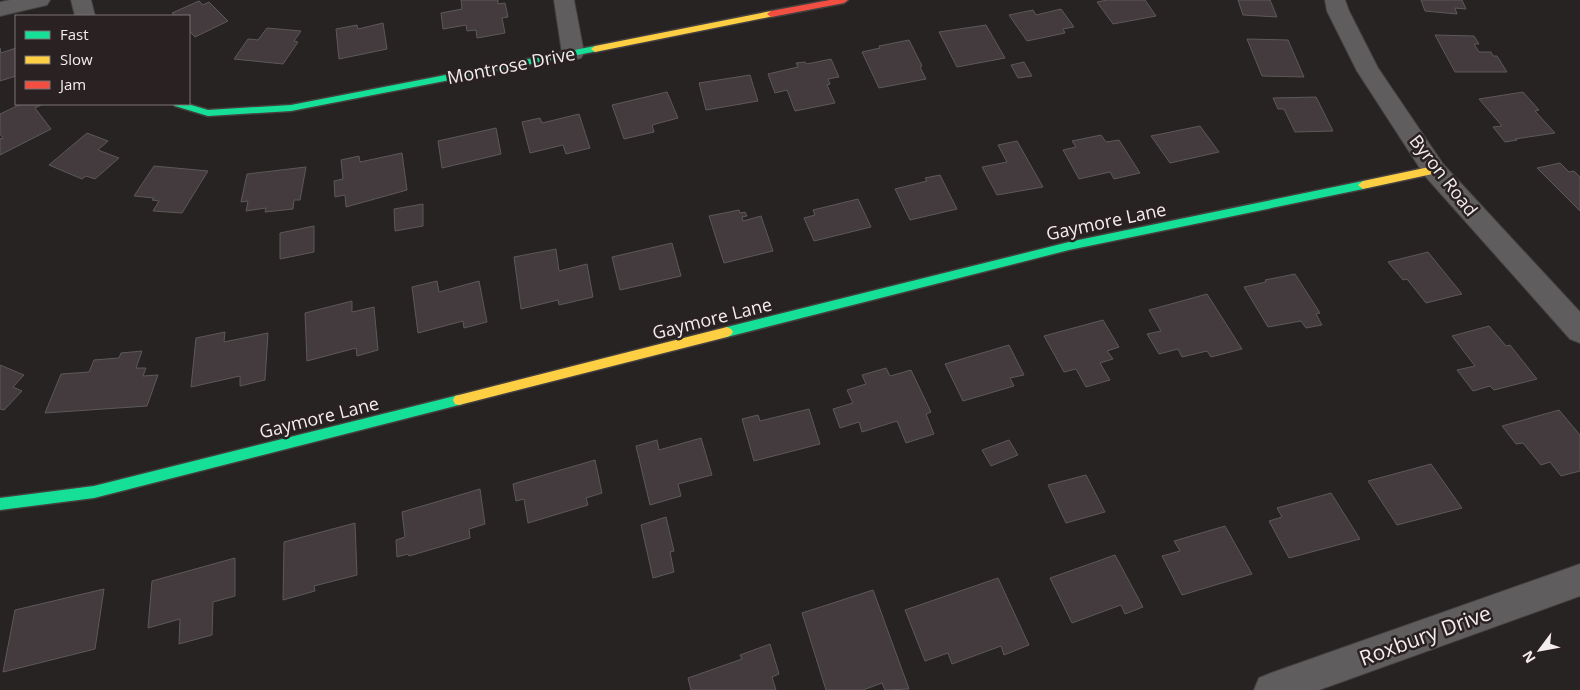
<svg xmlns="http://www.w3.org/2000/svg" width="1580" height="690" viewBox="0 0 1580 690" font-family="'Open Sans',sans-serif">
<rect width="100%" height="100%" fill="#282323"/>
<!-- building -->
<path fill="#443b3e" stroke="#5d5859" d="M461 0H498V4L505 3 508 17 502 18 505 33 477 38 476 30 467 31 466 25 443 29 441 13 462 9Z
M1107 0H1145L1156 16 1113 24 1097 2Z
M1238 0H1270L1277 17 1243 15Z
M1421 0H1462L1466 9 1455 8 1457 14 1425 11Z
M199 1 203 5 209 2 228 21 195 37 189 31V16H175L172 13Z
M1061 9 1074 27 1063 29 1065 33 1027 41 1009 15 1033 10 1036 15Z
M383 23 387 49 339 59 336 29 357 25 358 29Z
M986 25 1005 58 957 67 939 32Z
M267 28 301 31 294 41 298 42 283 64 234 59 248 39 258 40Z
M1435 35 1474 36 1479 44H1474L1479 52H1491L1493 56H1497L1507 72H1455Z
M1247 39 1288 40 1304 77 1262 76Z
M909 40 922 66 920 67 926 79 879 88 862 52 880 48 879 46Z
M0 48 1 53 16 48V76L0 81Z
M831 59 839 77 828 79 830 84 827 85 835 103 795 111 787 90 775 93 768 74 798 67 796 63 805 62 807 64Z
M1024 62 1032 76 1018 78 1011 65Z
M750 75 758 101 706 110 699 83Z
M667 92 678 118 652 125 654 132 624 139 612 105Z
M1523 92 1539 110 1535 111 1555 133 1515 139 1517 140 1505 142 1493 127 1502 126 1479 99Z
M1316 97 1333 131 1295 132 1284 109H1278L1273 98Z
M21 104H43L35 108 51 129 0 155V139L3 138 0 134V114Z
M579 114 590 148 566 154 563 145 530 153 522 122 540 118 542 123Z
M1200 126 1219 152 1170 163 1151 136Z
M496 128 501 154 442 168 438 141Z
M87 133 108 141 98 150 119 158 95 179 86 176 82 179 49 165Z
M1101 135 1106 142 1119 140 1140 173 1114 179 1110 172 1079 179 1063 150 1076 147 1072 141Z
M1017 141 1043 187 997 195 982 167 1007 162 998 145Z
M402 153 407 190 346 207 345 195 335 197 334 181 343 179 341 160 359 156 360 162Z
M1560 163 1569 172 1574 171 1580 177V211L1537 168Z
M154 166 208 171 182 213 153 211 159 201 152 200 154 198 134 196Z
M306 167 300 200H294L293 209 265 212 266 208 246 211 248 201 241 202 247 174Z
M940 175 957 209 910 220 895 189 927 181 925 178Z
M858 199 871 227 814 241 804 218 815 215 813 210Z
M423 204V226L395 231 394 209Z
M739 210 740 213 745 212 747 216 742 217 743 221 761 216 773 251 724 263 709 216Z
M314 226V252L280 259V233Z
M672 243 681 276 620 290 612 257Z
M556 249 559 271 587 264 593 297 559 305 558 300 521 309 514 257Z
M1428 252 1462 294 1426 303 1407 279 1403 280 1388 262Z
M1295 274 1320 313 1316 314 1322 325 1306 328 1301 321 1268 327 1244 287 1266 282 1265 280Z
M437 281 439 292 479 281 487 322 464 328 463 321 418 333 412 287Z
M1207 294 1242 349 1211 357 1207 351 1182 357 1178 349 1159 354 1147 334 1161 331 1149 310Z
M352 301V312L374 307 378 350 357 356 356 348 307 361 305 313Z
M1103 320 1119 347 1107 351 1113 359 1100 363 1110 380 1086 387 1076 369 1064 372 1044 336Z
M1489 326 1506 346 1510 345 1537 379 1494 390 1490 386 1473 391 1457 370 1475 366 1452 336Z
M225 332 224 342 268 333 265 380 240 386V376L191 387 196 338Z
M1009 345 1024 375 1010 378 1014 386 963 401 945 364Z
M142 351 136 368H146L143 376 158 375 147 406 45 413 61 374 89 372 94 360 119 358 121 353Z
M0 365 24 375 13 387 22 391 4 410 0 409Z
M886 368 890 376 911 370 931 412 926 414 934 434 906 443 897 421 862 432 859 422 840 428 833 409 853 403 847 390 866 384 862 375Z
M809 409 820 444 754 461 742 419 758 415 760 421Z
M1559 410 1580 435V471L1561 476 1550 462 1541 465 1523 443 1516 444 1502 426Z
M701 438 712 475 678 484 681 496 650 505 636 446 657 440 659 450Z
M1009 440 1018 455 991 466 982 450Z
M595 460 602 493 586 498 588 505 528 523 524 499 516 501 513 484Z
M1431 464 1462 508 1397 525 1368 481Z
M1086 475 1105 512 1066 523 1048 485Z
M480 489 485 524 469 529 470 538 409 556 408 554 397 557 396 540 405 537 402 512Z
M1331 493 1360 539 1289 558 1269 521 1282 517 1277 508Z
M666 517 674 551 670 552 674 572 653 578 641 525Z
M355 523 357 575 314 586 315 591 283 600 284 542Z
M1225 526 1252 574 1182 595 1162 556 1180 551 1174 541Z
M1115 555 1143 607 1125 614 1121 605 1072 623 1050 578Z
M235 558V596L213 602 212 635 179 644 180 619 148 628 152 581Z
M998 578 1029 645 1004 655 1001 646 952 664 948 653 925 661 905 610Z
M104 589 95 649 3 672 15 610Z
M873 590 909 689 885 690 882 683 863 690H826L802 613Z
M770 644 779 674 772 677 776 690H691L688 678 742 659 740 655Z"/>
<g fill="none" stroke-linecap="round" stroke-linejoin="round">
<!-- street casing -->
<g stroke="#444040" stroke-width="2">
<path id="street" d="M10 0H50L47 5 0 16V2Z
M71 0H91L95 16H75Z
M554 0H574L584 53 581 58 573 60 565 58 562 53Z
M1325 0H1345L1349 11 1378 68 1443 164 1580 312V343L1570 339 1425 176 1357 71 1327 11Z
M1580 564V596L1319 690H1254L1259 678 1271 673Z"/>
</g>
<!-- fast casing -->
<g stroke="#444040" stroke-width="3">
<path id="fast" d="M595 46 598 47V51L291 111 208 116 175 106 173 104H188L208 110 291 105Z
M1363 181 1368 185 1363 189 1069 250 727 337 723 335 721 332 723 329 727 327 1069 242Z
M459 395 463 396 465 400 463 404 459 405 94 498 0 510V498L94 486Z"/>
</g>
<!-- slow casing -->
<g stroke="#444040" stroke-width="3">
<path id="slow" d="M771 11 775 14 774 16 595 52 591 49 595 46Z
M1434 166 1439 170 1437 173 1363 189 1358 185 1363 181Z
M727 327 731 329 733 332 731 335 727 337 459 405 455 404 453 400 455 396 459 395Z"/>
</g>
<!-- jam casing -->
<g stroke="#444040" stroke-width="3">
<path id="jam" d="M830 0H848L844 3 771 17 767 14 771 11Z"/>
</g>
<!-- street -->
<use href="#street" fill="#5f5d5d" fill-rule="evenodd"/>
<!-- fast -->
<use href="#fast" fill="#16e098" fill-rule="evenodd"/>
<!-- slow -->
<use href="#slow" fill="#ffcf43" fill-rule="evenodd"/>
<!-- jam -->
<use href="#jam" fill="#f24e42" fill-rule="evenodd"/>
</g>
<g text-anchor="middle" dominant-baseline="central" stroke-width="5" stroke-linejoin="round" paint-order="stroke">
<!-- street labels -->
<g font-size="18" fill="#f3edee" stroke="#2a2122">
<text transform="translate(511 65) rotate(-11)">Montrose Drive</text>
<text transform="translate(1444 175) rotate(52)">Byron Road</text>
<text transform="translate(1106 221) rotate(-12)">Gaymore Lane</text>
<text transform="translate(712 318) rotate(-14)">Gaymore Lane</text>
<text transform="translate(319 417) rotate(-14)">Gaymore Lane</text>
</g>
<!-- near-street labels -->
<g font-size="21" fill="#f3edee" stroke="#2a2122">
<text transform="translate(1425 635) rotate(-20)">Roxbury Drive</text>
</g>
</g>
<!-- legend -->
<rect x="15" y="15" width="175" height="90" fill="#2a2122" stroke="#7a7374"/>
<rect x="25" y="31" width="25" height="8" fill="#16e098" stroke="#7a7374"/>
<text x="60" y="40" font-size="15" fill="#f3edee">Fast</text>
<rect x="25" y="56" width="25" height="8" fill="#ffcf43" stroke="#7a7374"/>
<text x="60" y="65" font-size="15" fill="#f3edee">Slow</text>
<rect x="25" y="81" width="25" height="8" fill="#f24e42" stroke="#7a7374"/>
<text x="60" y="90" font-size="15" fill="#f3edee">Jam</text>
<!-- north arrow -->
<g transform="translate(1540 650) rotate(238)" stroke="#2a2122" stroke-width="4" paint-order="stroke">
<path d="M0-4L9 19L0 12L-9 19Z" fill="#f3edee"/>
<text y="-8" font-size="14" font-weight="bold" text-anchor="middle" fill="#f3edee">N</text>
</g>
</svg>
